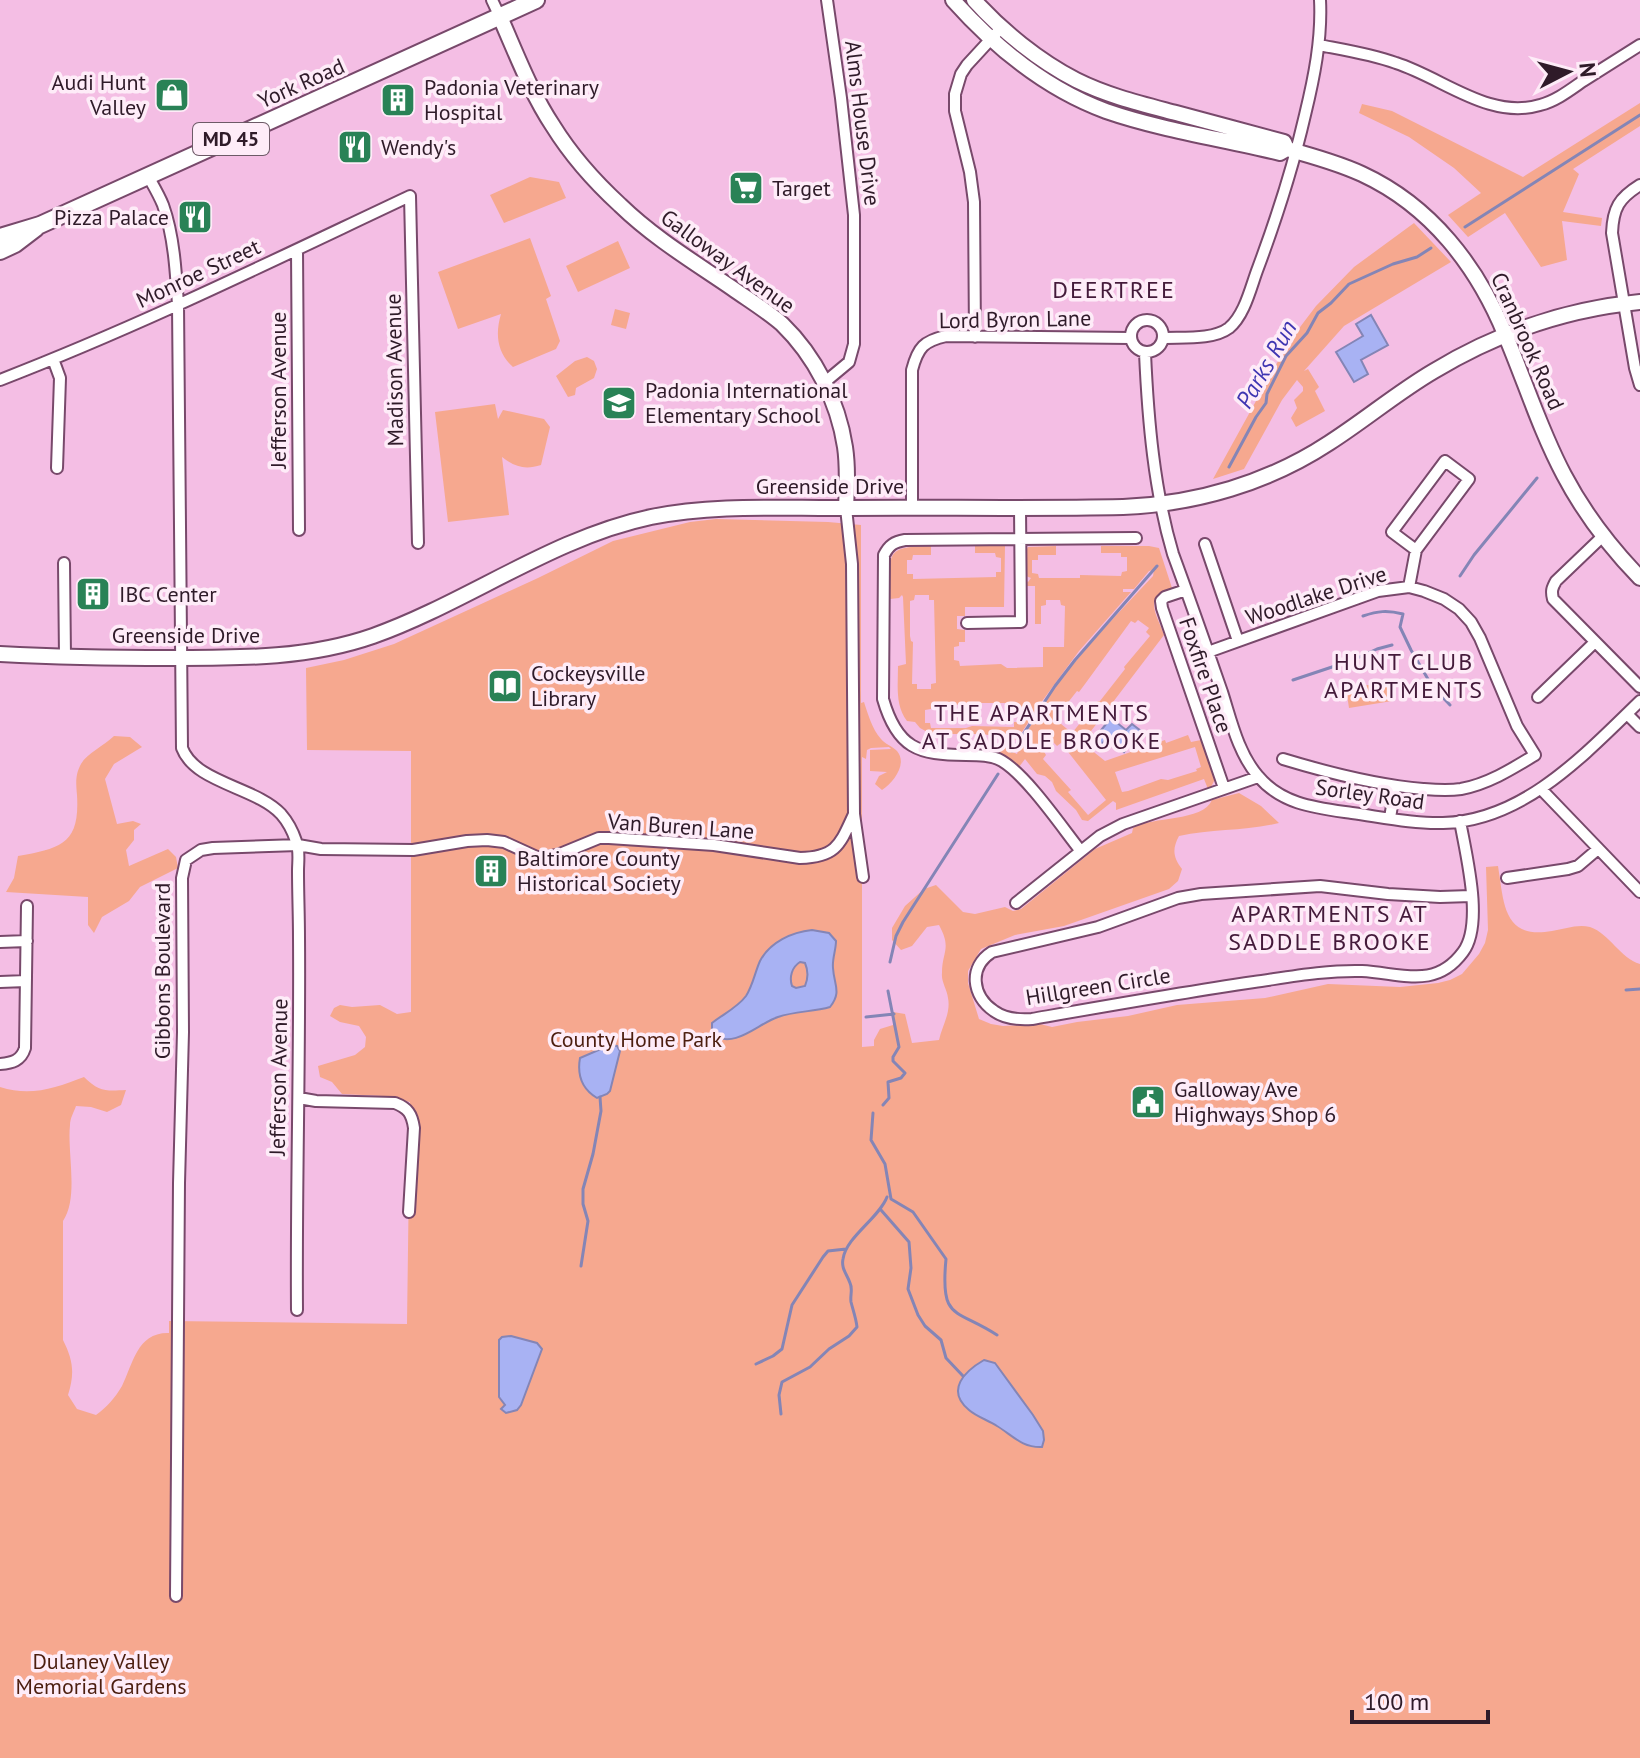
<svg xmlns="http://www.w3.org/2000/svg" width="1640" height="1758" viewBox="0 0 1640 1758" font-family="'PT Sans',sans-serif">
<rect width="100%" height="100%" fill="#f4bee4"/>
<!-- green -->
<path fill="#f6a88f" fill-rule="evenodd" d="M1640 103V126L1573 169 1579 174 1563 212 1602 218 1601 226 1562 221 1567 260 1541 267 1505 213 1468 237 1448 215 1481 193 1454 168 1409 137 1359 113 1362 104 1392 111 1523 177Z
M530 177 559 182 566 198 504 223 490 195Z
M1414 223 1451 262 1344 326 1304 371 1308 369 1319 387 1315 391 1325 411 1296 427 1291 418 1297 408 1294 400 1303 391V387L1297 380 1282 400 1244 469 1213 479 1288 343 1316 306 1354 267Z
M530 238 551 296 546 299 560 341 556 349 513 367C497 353 495 334 501 314L458 329 438 272Z
M618 241 630 268 578 292 566 266Z
M615 309 630 313 626 329 611 325Z
M587 357 594 361 597 369 594 378 576 388 575 395 568 397 556 376 575 361Z
M495 404 498 419 503 410 544 419 550 427 541 465C525 470 515 467 502 457L509 515 448 522 435 412Z
M716 519 828 522 861 525V703L864 702C868 714 872 729 881 739 885 744 892 746 897 751 908 764 893 783 882 790L875 784 879 776 887 772 870 771V750L891 749 889 747 871 748 867 750 866 759 862 757V1047L874 1046V1040L880 1029 893 1025V1012L905 1014 912 1043 939 1040C942 1026 951 1013 948 998 947 989 941 982 942 973 942 951 952 949 939 925L927 927 912 946 901 950 892 940V928L905 906 924 889 936 885 963 912 975 914 1005 907 1013 911 1021 909 1095 849 1132 833 1133 828C1152 816 1203 822 1212 800L1239 793 1261 806 1279 823C1246 831 1212 829 1179 836 1172 849 1173 857 1182 869L1178 881 1169 889 1064 926 1015 935 981 949 968 971V983L979 1019 991 1024 1003 1026 1040 1024 1052 1027 1077 1022 1128 1016 1177 1005 1265 998 1328 984 1400 987 1438 983 1450 980 1462 974 1479 954 1485 943 1488 930 1486 867 1498 866C1504 903 1503 940 1552 931 1565 929 1577 924 1590 927 1610 934 1620 958 1640 964V1758H0V1087C31 1097 55 1088 84 1077 99 1092 106 1091 126 1090L121 1105 107 1112 91 1107 76 1106C74 1112 70 1118 70 1125 67 1152 79 1198 63 1221V1340C73 1360 75 1373 68 1395L77 1409 96 1415C107 1407 115 1398 122 1386 133 1364 137 1332 169 1333V1321L407 1324 410 1102 383 1096 342 1094 332 1082 320 1077 318 1066 355 1055 365 1047 366 1037 359 1026 340 1022 330 1016 334 1008 340 1005 352 1007 380 1005 397 1014 411 1012V751L307 750 306 668 344 660 394 644 538 578 613 541 690 522Z
M931 546V555H913L912 560H907V574H913V579L996 577V572H1001V558L996 557 995 553H975V546H1005L1004 607H965V616H957V629L965 630V642H959V646L954 647V660L959 661 960 666 1001 664 1007 668 1043 667V647H1064L1065 606 1061 605 1060 600H1046V605L1041 606V624H1035V586H1026L1025 580 1028 582 1031 578 1026 576V551L1028 547 1056 546V555H1038V560H1032V573L1038 574 1039 578H1080V575L1121 576 1122 572 1127 571V557H1121V553H1101V546H1149L1159 548 1172 588C1143 598 1156 612 1164 635L1091 731 1093 733 1085 745 1105 761 1165 740 1166 743 1188 735 1191 742 1201 740 1215 779 1210 789H1208L1204 779 1116 810V803L1113 801 1088 821 1082 820 1076 810 1056 791 1052 782 1045 776 1037 774 1025 759 1019 767 996 753 1000 744 1004 743 1003 738 983 734H931L920 728 915 722 907 721C895 705 898 685 898 666L906 664 903 597 902 595 899 598 890 599C891 556 881 546 931 546ZM1154 570 1153 576C1105 628 1044 687 1017 754L1007 749 1022 732 1043 700 1079 651 1131 592H1123V589H1134L1149 571ZM915 595H929V600H934L936 683 931 684V689H917V684H912L913 642 911 641 910 636V601L914 600ZM1138 620 1149 628 1146 632 1150 636 1124 667 1125 669 1100 701H1098L1072 733 1055 719 1077 691 1079 692 1085 684 1131 621 1135 623ZM972 703H1013L1014 708 1019 709V722H1014V727L972 726 966 728H931L930 723H925V710L931 709V704L971 705ZM1053 742 1057 746 1061 743 1106 800 1088 815 1068 792 1071 790 1043 759 1046 755 1043 750ZM1195 747 1201 767 1196 769 1197 771 1168 780 1161 779 1128 791 1122 792 1115 772Z
M1390 682 1392 701 1349 708 1346 688Z
M114 736 130 737 142 747 114 764 105 779 117 824 133 821 141 824 134 830V840L126 850 129 866 168 849 176 857 178 868 140 887 129 901 102 917 94 933 88 925V897L6 892 14 878 18 856C61 848 80 844 77 795 76 783 75 775 81 764 87 753 104 746 114 736Z"/>
<!-- water -->
<path fill="#a8b2f3" stroke="#8485b6" stroke-width="2" fill-rule="evenodd" d="M1371 315 1388 345 1361 360 1368 374 1354 382 1336 352 1363 336 1356 324Z
M1111 718 1126 730 1132 724 1141 731 1124 752 1107 738 1100 746 1093 740Z
M812 930 829 933 836 941C836 950 832 959 833 968 834 985 842 992 830 1007 813 1012 795 1011 778 1017 757 1024 736 1049 712 1035V1023C723 1014 737 1008 746 996 753 985 755 972 760 961 770 942 792 932 812 930ZM800 962 805 963C808 970 808 979 805 986L796 988 792 986C789 977 792 967 800 962Z
M610 1045 617 1046 620 1051 610 1091 607 1094 597 1098C582 1089 577 1075 580 1058Z
M511 1336 537 1343 542 1349 521 1405 517 1410 506 1413 501 1409 505 1405 499 1397V1340L502 1337Z
M984 1360 995 1363 1033 1415 1043 1431 1044 1440 1042 1447C1022 1448 1012 1435 997 1426 988 1420 977 1417 969 1410 945 1390 965 1371 984 1360Z"/>
<g fill="none" stroke-linecap="round" stroke-linejoin="round">
<!-- stream -->
<path stroke="#8485b6" stroke-width="3" d="M1465 227 1640 115
M1229 467 1256 417 1266 403 1267 394 1286 356 1307 333 1318 313 1331 303 1349 284 1393 264 1417 257 1431 248
M1460 576 1474 555 1537 478
M1363 616C1378 611 1387 610 1403 614L1400 627 1411 650 1432 686 1450 705
M1293 680 1353 660 1377 649 1392 645
M1012 751 1055 686 1075 660 1157 566
M890 962 896 936 903 922 998 774
M1626 990 1640 989
M866 1017 894 1014
M883 1105 889 1098 888 1082 901 1078 905 1073 893 1061V1057L899 1047 888 991
M873 1113 871 1140 885 1164 891 1199 913 1212 946 1259C940 1321 955 1308 997 1335
M881 1210 909 1242 911 1268 908 1289 918 1315 925 1326 941 1340 946 1358 963 1376
M581 1266 588 1221 583 1204V1189L593 1154 601 1111 600 1097
M756 1364 773 1356 782 1349 792 1305 823 1257 828 1251 846 1249
M781 1414 779 1395 782 1382 810 1367 829 1349 849 1336 857 1327C856 1318 853 1310 851 1302 850 1295 853 1289 850 1283 847 1274 841 1269 843 1259 846 1237 879 1218 887 1197"/>
<!-- street casing -->
<g stroke="#78496b" stroke-width="14">
<path id="street" d="M492 0 500 17
M1319 45C1345 50 1371 54 1396 63 1443 78 1489 120 1540 105 1556 101 1570 90 1583 81 1602 69 1621 57 1640 45
M148 176C153 185 159 195 163 205 174 236 176 272 178 305L182 748C195 783 256 787 281 814 288 822 293 832 296 841 300 850 298 861 298 871 298 893 299 916 299 938 300 1062 296 1186 297 1310
M1640 185C1619 198 1613 208 1612 233L1635 368 1640 385
M297 250 299 530
M1131 336a16 16 0 1 1 32 0a16 16 0 1 1-32 0Z
M975 337 974 202 970 172 955 111V94L961 74 967 65 1002 27
M1163 338C1183 337 1213 340 1229 328 1245 315 1251 286 1258 268 1277 217 1293 167 1305 115 1314 78 1322 39 1320 0
M1145 353C1148 420 1154 490 1173 554 1190 600 1206 646 1222 692 1231 720 1238 753 1258 776 1282 805 1317 808 1352 813 1381 817 1413 824 1443 823 1524 821 1585 754 1640 701
M53 359 60 378 57 468
M0 380C140 326 274 260 410 196L418 543
M825 382 849 362 854 344V215L841 98 827 0
M846 508 852 564 854 814 863 877
M912 508V370C918 347 924 341 946 336L1130 338
M1603 536 1556 581C1552 588 1551 591 1553 599L1640 687
M1205 544 1238 641
M64 563 65 657
M1409 587 1416 550 1469 479 1445 461 1392 532 1416 550
M1186 590 1165 597 1161 601 1162 608 1224 788
M967 623 1021 622 1020 508
M1208 652 1378 591 1409 587 1424 591 1444 599 1459 609 1471 622 1480 638 1517 726 1535 755C1512 769 1488 784 1461 789 1448 791 1436 790 1423 789 1375 785 1329 773 1283 759
M1538 697 1595 642
M1627 714 1640 727
M1541 789 1640 892
M1390 818 1395 787
M1460 821C1466 855 1484 924 1463 952 1435 990 1401 973 1362 971 1326 970 1289 977 1254 982 1179 993 1106 1006 1032 1019 1018 1020 1005 1019 994 1011 972 996 968 967 992 952L1098 927 1178 898 1201 894 1320 886 1388 894 1440 897 1471 896
M1080 850C1061 826 1027 776 1002 761 992 755 978 755 966 755 918 755 897 748 883 699L884 555C889 545 894 542 905 540L1136 538
M1507 878 1568 869 1578 866 1598 849
M1016 903 1100 836 1123 824 1258 777
M0 942 27 941
M0 982 26 981
M0 1064C12 1063 21 1061 25 1048L27 906
M299 1098 316 1101 395 1103C408 1108 412 1114 414 1128L409 1212
M176 1596 179 1183 183 1032 182 878 186 860 201 850 213 848 298 845 321 849 413 850 467 841 487 840 504 842 537 857H547L560 854 599 838H609L714 845 800 858C837 857 840 844 854 814"/>
</g>
<!-- secondary casing -->
<g stroke="#78496b" stroke-width="18">
<path id="secondary" d="M953 0C995 47 1046 89 1106 111 1161 130 1223 139 1280 153L1287 149C1313 156 1338 163 1362 174 1431 206 1477 266 1505 334 1525 381 1540 430 1564 475 1584 513 1610 547 1640 578
M974 0C1002 31 1039 61 1076 80 1108 96 1142 104 1176 113 1212 123 1248 132 1284 142L1287 149
M500 17C516 53 531 93 553 126 571 155 595 182 620 205 654 238 694 262 732 288 749 300 767 311 782 324 815 356 838 401 845 447 848 467 847 487 846 508
M0 654C57 657 113 658 170 658 239 658 307 659 373 636 468 602 552 538 651 517 711 505 772 508 832 508 929 507 1026 509 1123 507 1196 504 1268 483 1329 443 1365 420 1398 392 1434 371 1497 333 1567 309 1640 302"/>
</g>
<!-- primary casing -->
<g stroke="#78496b" stroke-width="20">
<path id="primary" d="M0 237 40 225 536 0
M0 251 15 244 36 228"/>
</g>
<!-- street -->
<use href="#street" stroke="#fff" stroke-width="10"/>
<!-- secondary -->
<use href="#secondary" stroke="#fff" stroke-width="14"/>
<!-- primary -->
<use href="#primary" stroke="#fff" stroke-width="16"/>
</g>
<!-- icons -->
<defs>
<g id="shop-square" transform="scale(1.8)"><rect x="-9" y="-9" width="18" height="18" rx="4" fill="#298256" stroke="#feecf8"/><path d="M-5-2.5h2.3a2.7 3.5 0 0 1 5.4 0H5L5.5 6h-11ZM-1.5-2.5h3a1.5 2.3 0 0 0-3 0Z" fill="#fff"/></g>
<g id="building-square" transform="scale(1.8)"><rect x="-9" y="-9" width="18" height="18" rx="4" fill="#298256" stroke="#feecf8"/><path d="M-4-6H4V6H1V3H-1V6H-4ZM-2.5-4.3h1.7v1.8h-1.7ZM.8-4.3h1.7v1.8H.8ZM-2.5-1h1.7V.8h-1.7ZM.8-1h1.7V.8H.8Z" fill="#fff"/></g>
<g id="restaurant-square" transform="scale(1.8)"><rect x="-9" y="-9" width="18" height="18" rx="4" fill="#298256" stroke="#feecf8"/><path d="M-5-6h1v4h1v-4h1v4h1v-4h1v5L-1.5 .5V6h-2V.5L-5-1ZM5-6V6H3V1.5H1.5Q1.5-4 5-6Z" fill="#fff"/></g>
<g id="supermarket-square" transform="scale(1.8)"><rect x="-9" y="-9" width="18" height="18" rx="4" fill="#298256" stroke="#feecf8"/><path d="M-6-5.5h2.5l.6 2H6L4.5 2H-2.5L-4.4-4H-6ZM-1.5 3.2a1.3 1.3 0 1 0 .1 0ZM3 3.2a1.3 1.3 0 1 0 .1 0Z" fill="#fff"/></g>
<g id="school-square" transform="scale(1.8)"><rect x="-9" y="-9" width="18" height="18" rx="4" fill="#298256" stroke="#feecf8"/><path d="M0-5L7-2L0 1L-7-2ZM-4 1L0 2.5L4 1V4Q0 6-4 4Z" fill="#fff"/></g>
<g id="library-square" transform="scale(1.8)"><rect x="-9" y="-9" width="18" height="18" rx="4" fill="#298256" stroke="#feecf8"/><path d="M-6-4Q-3-5.5-.7-3.5V5Q-3 3-6 4ZM6-4Q3-5.5 .7-3.5V5Q3 3 6 4Z" fill="#fff"/></g>
<g id="civic-square" transform="scale(1.8)"><rect x="-9" y="-9" width="18" height="18" rx="4" fill="#298256" stroke="#feecf8"/><path d="M-.6-6.5H3V-4.5H.6V-3L4-1V1h2V6H-6V1h2V-1L-.6-3ZM-1.2 2.5V6h2.4V2.5Z" fill="#fff"/></g>
</defs>
<g fill-rule="evenodd">
<use href="#shop-square" x="172" y="95"/>
<use href="#building-square" x="398" y="100"/>
<use href="#restaurant-square" x="355" y="147"/>
<use href="#supermarket-square" x="746" y="188"/>
<use href="#restaurant-square" x="195" y="217"/>
<use href="#school-square" x="619" y="403"/>
<use href="#building-square" x="93" y="594"/>
<use href="#library-square" x="505" y="686"/>
<use href="#building-square" x="491" y="871"/>
<use href="#civic-square" x="1148" y="1102"/>
</g>
<g text-anchor="middle" dominant-baseline="central" stroke-width="7" stroke-linejoin="round" paint-order="stroke">
<!-- shield labels -->
<rect fill="#feecf8" stroke="#6d5a67" stroke-width="2" x="193" y="123" width="76" height="32" rx="6"/>
<g font-size="20" font-weight="bold" fill="#2f1b29">
<text x="231" y="139">MD 45</text>
</g>
<!-- poi labels -->
<g font-size="22" fill="#2f1b29" stroke="#feecf8" text-anchor="start">
<text x="146" y="82" text-anchor="end">Audi Hunt<tspan x="146" dy="25">Valley</tspan></text>
<text x="424" y="87">Padonia Veterinary<tspan x="424" dy="25">Hospital</tspan></text>
<text x="381" y="147">Wendy's</text>
<text x="772" y="188">Target</text>
<text x="169" y="217" text-anchor="end">Pizza Palace</text>
<text x="645" y="390">Padonia International<tspan x="645" dy="25">Elementary School</tspan></text>
<text x="119" y="594">IBC Center</text>
<text x="531" y="673">Cockeysville<tspan x="531" dy="25">Library</tspan></text>
<text x="517" y="858">Baltimore County<tspan x="517" dy="25">Historical Society</tspan></text>
<text x="1174" y="1089">Galloway Ave<tspan x="1174" dy="25">Highways Shop 6</tspan></text>
</g>
<!-- street labels -->
<g font-size="22" fill="#2f1b29" stroke="#feecf8">
<text transform="translate(301 83) rotate(-24)">York Road</text>
<text transform="translate(863 123) rotate(83)">Alms House Drive</text>
<text transform="translate(728 261) rotate(36)">Galloway Avenue</text>
<text transform="translate(198 273) rotate(-25)">Monroe Street</text>
<text transform="translate(1015 319) rotate(-1)">Lord Byron Lane</text>
<text transform="translate(1528 341) rotate(66)">Cranbrook Road</text>
<text transform="translate(394 370) rotate(-91)">Madison Avenue</text>
<text transform="translate(278 390) rotate(-90)">Jefferson Avenue</text>
<text x="830" y="486">Greenside Drive</text>
<text transform="translate(1316 595) rotate(-18)">Woodlake Drive</text>
<text x="186" y="635">Greenside Drive</text>
<text transform="translate(1206 675) rotate(71)">Foxfire Place</text>
<text transform="translate(1370 794) rotate(8)">Sorley Road</text>
<text transform="translate(681 826) rotate(4)">Van Buren Lane</text>
<text transform="translate(162 971) rotate(-90)">Gibbons Boulevard</text>
<text transform="translate(1098 986) rotate(-9)">Hillgreen Circle</text>
<text transform="translate(278 1077) rotate(-89)">Jefferson Avenue</text>
</g>
<!-- park labels -->
<g font-size="22" fill="#4c1e0f" stroke="#feecf8">
<text x="636" y="1039">County Home Park</text>
<text x="101" y="1661">Dulaney Valley<tspan x="101" dy="25">Memorial Gardens</tspan></text>
</g>
<!-- neighbourhood labels -->
<g font-size="24" letter-spacing="2" fill="#441a3a" stroke="#feecf8">
<text x="1114" y="289">DEERTREE</text>
<text x="1404" y="661">HUNT CLUB<tspan x="1404" dy="28">APARTMENTS</tspan></text>
<text x="1042" y="712">THE APARTMENTS<tspan x="1042" dy="28">AT SADDLE BROOKE</tspan></text>
<text x="1330" y="913">APARTMENTS AT<tspan x="1330" dy="28">SADDLE BROOKE</tspan></text>
</g>
<!-- water labels -->
<g font-size="24" font-style="italic" fill="#3f36b2" stroke="#feecf8">
<text transform="translate(1266 364) rotate(-60)">Parks Run</text>
</g>
</g>
<!-- north arrow -->
<g transform="translate(1568 72) rotate(84)" stroke="#feecf8" stroke-width="6" paint-order="stroke">
<path d="M0-6L14 30L0 20L-14 30Z" fill="#2f1b29"/>
<text y="-12" font-size="22" font-weight="bold" text-anchor="middle" fill="#2f1b29">N</text>
</g>
<!-- scale -->
<path d="M1352 1710v12h136v-12" fill="none" stroke="#2f1b29" stroke-width="4"/>
<text x="1364" y="1710" font-size="24" fill="#2f1b29" stroke="#feecf8" stroke-width="6" paint-order="stroke">100 m</text>
</svg>
